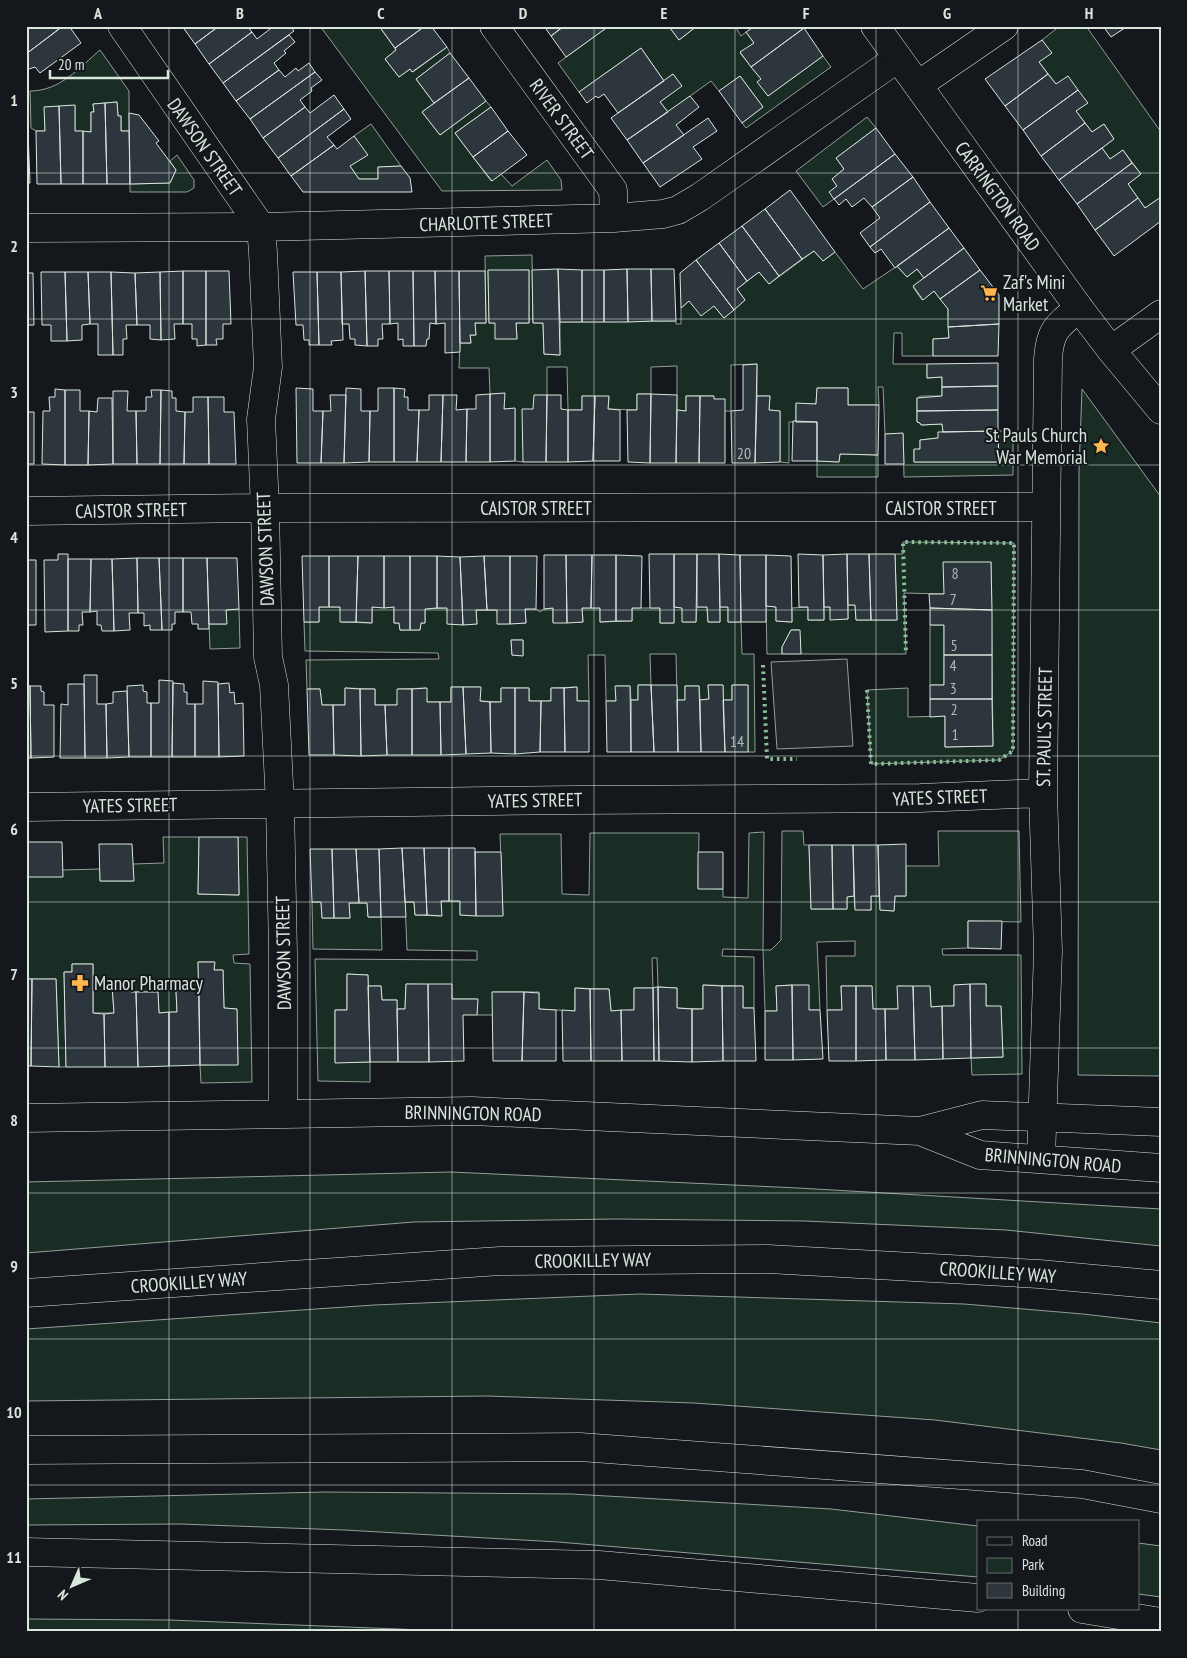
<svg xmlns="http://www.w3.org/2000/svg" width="1187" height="1658" viewBox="0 0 1187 1658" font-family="'PT Sans Narrow',sans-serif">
<rect width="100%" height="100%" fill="#14181c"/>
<!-- green -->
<path fill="#1a2d24" stroke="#939e99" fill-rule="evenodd" d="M320 26H379L396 50 385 59 399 77 410 69 413 72 447 47 450 53 416 79 434 103 422 112 440 135 486 101 491 107 455 133 491 181 501 174 512 186 547 160 561 180 562 190 442 191Z
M609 26H673L670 28 679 40 697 26H735L741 36 746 32 754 43 740 53 761 79 758 82 768 96 823 56 831 67 746 128 742 123 763 107 740 76 719 91 711 81 668 112 660 102 681 86 673 74 664 81 641 48 579 92 558 63Z
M1060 26H1086L1161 132V197L1145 208 1128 184 1141 174 1123 150 1110 159 1102 148 1114 139 1104 124 1092 132 1076 111 1087 103 1056 84 1039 62 1051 53 1042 40Z
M100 50 129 91V131H121V116H118L117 102 93 104 94 112H91V132L75 131V106L45 107V131H36L31 128 30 91C60 91 79 68 100 50Z
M867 117 876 128 836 158 844 169 832 179 837 186 834 199 823 207 796 171Z
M371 124 401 166 378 167V179H359L350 166 367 155 354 136Z
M177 155 194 180V188L187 192H130V184L170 183 176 170 170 161Z
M814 251 823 261 835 252 863 289 897 266 907 277 917 269 924 278 913 287 922 300 934 291 948 309 949 338 933 339V356H902V333H894L893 364H927V378L942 377V396H921L917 398V422L920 423 921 425 942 424 943 432 938 438 920 440V449L914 450V462H999L998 431H1013V475L904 477 903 434H885L883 387H878L879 405H848V388H817L816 404H796V422H789V463L780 462V411L769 410 770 396H757V364L731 365V411H724L714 399 713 396H686V411L677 410V366L651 367V394H637V410L608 409 609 397 582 396V410H568L567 367H547V395L533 409 523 462 515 461V409H504V394H490L489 368H459L460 343H471L470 335H476L475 323H486L485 256 532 255 533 323H543L544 354 560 355V322L676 321V324H681V308L689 301 714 306 724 318 745 300 737 289 759 272 769 284ZM529 270V323H516L517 339 495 323H489L488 271Z
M1082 389 1161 497V1076L1078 1075 1079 470Z
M840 454 878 455V477H817V461L839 462Z
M903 542 1014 543 1013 751 999 760 871 764 867 690 908 688V717L945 716V747L993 746 991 562 944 594 904 593 906 654H801L799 630H791L782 647V654H767L766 606 776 607V621L792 622V608L808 607V620H824V607H830L831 619H848V605H855L856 620H897L895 554H903Z
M319 607H340L341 622 372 623V607H394V623H399L400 630H420L421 623H425V609L447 608 448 624H477L476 610H497L498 624 526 623 525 609H536L540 612 544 609 553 608V622H583L582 608H600V622L632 621V608H660V623H674V607L682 608 683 622H696L697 607H707L708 622H720V607H728V622H741L742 654H754L755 752H748V685H732V700H723V685H708L709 699 700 700 699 686H685V700H677L676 654H650L651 685H638V700H631L630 686H616V701H606L605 655H588L589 701H577V687L551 688V701H529V688H501V702L480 701V687H451V702H427L426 688 398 689 397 705H375V689L345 688V705H322L320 689H307L306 660 439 659 438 653 305 651 304 622H319ZM511 640H523V655H512Z
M239 609 240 648 210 649 209 624H226V610Z
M930 625H944V685H930Z
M782 831H803L804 845H809L811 909H847V897L854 896 855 909 871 910V896H879L880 910 894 911 895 896H906V866H939L938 831H1019L1021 922 968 921V948L942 949 943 955H1021L1022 1074 972 1075 971 1058 1003 1057 1001 1007 986 1006V984L954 985V1006L931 1007 930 987 898 986V1009H873L872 986H841L842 1010H827L826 956H855V941L817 942 820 1010H809L792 985 776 986 777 1011H765L763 950 723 949 722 956 754 957V1008H743V986L703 985V1009L677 1008V988L658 987 657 958H652L653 988H634V1010L611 1011 609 989 575 988V1011L539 1009V992H493V1015H477V999H452L451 985 406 984 405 1009H397V1000H382L381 986H368V975L347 974V1010H335V1062H370V1082L318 1081 315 959 477 960V951L407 950 405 902H414L415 915 441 916V901H460V915H503L500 834H561L562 894 589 895 590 833H699L698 888 723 889V897L748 898 749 833 764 832 763 950H771L781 940Z
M163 837H199L198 894 239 895 238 837H247L249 954 233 955 234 963 250 964 252 1082 201 1083 200 1065 238 1064 237 1009 224 1008 223 970H214V962H198L199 990 176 991 177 1012 159 1013 158 992H131L130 984 112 985 114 1013H93V964H72V972H64L66 1067H59L56 979H26V877L62 870 100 869V881H133V864L164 863Z
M312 902H321L322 918H350L349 903H367L368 917H381L382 950 313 949Z
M451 1172 798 1188 1161 1209V1246L1006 1230 805 1221 616 1219 414 1222 26 1253V1182Z
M640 1294 964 1304 1083 1314 1161 1323V1450L1121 1443 935 1420 694 1403 487 1396 26 1401V1329L374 1305Z
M325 1492 572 1494 831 1509 978 1526V1577L558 1542 344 1530 180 1524 26 1525V1499Z
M1138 1543 1161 1546V1597L1138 1594Z
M26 1619 169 1620 474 1632H26Z"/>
<!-- parking -->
<path fill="#24282b" stroke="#939e99" d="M847 659 853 746 777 749 771 662Z"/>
<!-- building -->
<path fill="#2c363c" stroke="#d8e6dc" d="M26 26H63L26 54Z
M63 26H69L81 43 40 73 35 67 26 70V54Z
M182 26H219L195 44Z
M219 26H247L252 32 209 64 195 44Z
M274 26H290L294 31 223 83 209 64 252 32 257 39Z
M379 26H425L395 48Z
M425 26H431L447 47 412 72 410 69 399 77 385 59 396 50 395 48Z
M544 26H564L551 36Z
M564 26H609L566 57 551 36Z
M673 26H697L679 40 670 28Z
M755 26H802L804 28 751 67 740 52 754 43 746 32Z
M1103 26H1128L1111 37Z
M804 28 823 56 768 96 757 82 761 79 751 67Z
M289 35 295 42 284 51 286 53 274 63 279 70 236 101 223 83Z
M1042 40 1052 53 1039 62 1048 74 1005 106 985 79Z
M641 48 664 81 618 113 604 94 598 98 596 96 587 103 579 92Z
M450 53 469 78 434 103 416 79Z
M309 63 315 72 250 119 236 101 279 70 285 77 296 68 298 71Z
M315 72 322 80 311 88 312 91 300 100 305 107 263 138 250 119Z
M673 74 682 86 660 102 668 112 627 140 611 118Z
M1048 74 1056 84 1068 76 1078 90 1023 130 1005 106Z
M740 76 763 107 742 123 719 91Z
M469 78 486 101 440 135 422 112Z
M1078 90 1088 103 1076 111 1085 123 1041 156 1023 130Z
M334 95 344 109 278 158 263 138 305 107 310 113Z
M690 96 699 107 676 125 684 135 643 163 627 140Z
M117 102 118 116H121V131H129L130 184H107L105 103Z
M105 103 107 184H83V131L91 132V112H94L93 104Z
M75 105V131H83V184H61L59 106Z
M59 106 61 184H37L36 131H45L44 107Z
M491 107 508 131 473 157 455 133Z
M344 109 351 119 327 137 334 145 291 176 278 158Z
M129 113 139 115 159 141 156 143 176 170 170 183 130 184Z
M708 118 717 131 693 147 702 159 660 187 643 163Z
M1085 123 1092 132 1104 124 1114 139 1059 180 1041 156Z
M876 128 895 154 834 199 829 192 837 186 832 179 844 169 836 158Z
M508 131 527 155 492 181 473 157Z
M26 132H28L30 183H26Z
M354 136 368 155 350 166 359 179H378V167L401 166 410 178 412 192H303L291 176 334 145 337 149Z
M1102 148 1110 159 1123 150 1132 163 1077 204 1059 180Z
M895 154 913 177 872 207 864 198 852 207 846 199 839 205 834 199Z
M1132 163 1141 174 1128 184 1138 198 1095 230 1077 204Z
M913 177 930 202 870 247 860 233 880 218 872 207Z
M790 190 835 252 823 261 814 251 802 259 765 209Z
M1161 197V221L1114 256 1095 230 1138 198 1145 208Z
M930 202 949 228 895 268 881 249 875 253 870 247Z
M765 209 802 259 779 276 742 226Z
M742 226 779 276 769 284 759 272 747 281 719 243Z
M949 228 964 248 924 278 917 269 907 277 897 266Z
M719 243 747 281 737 289 745 300 734 310 696 260Z
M964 248 980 270 940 299 934 291 923 300 913 286Z
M696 260 734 310 724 318 714 306 701 316 689 301 681 308 680 273Z
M558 269 582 270V322H560Z
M558 269 560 355 544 354 543 323H533L532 270Z
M627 269H651L652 321 628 322Z
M627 269 628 322H604V270Z
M651 269H674L676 321H652Z
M488 270H529V323H516L517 339H495V323H489Z
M582 270H604V322H582Z
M980 270 999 295V324L948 327V309L940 299Z
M183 271H206V345L197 346V339H192V324H183Z
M183 271V324H174L175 339 161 340 160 272Z
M206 271H229L231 324H223V339H216L217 345H206Z
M365 271H389L390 324H382L383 339H378V346H367Z
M365 271 367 346 355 345V339H350L349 324H342L341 272Z
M389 271H413L414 346H403V339L398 340V323L390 324Z
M413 271H435L436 324 430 323 429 339H427L426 346H414Z
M435 271H459L460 352 445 353V323L436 324Z
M459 271H485L486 323H475L476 335H470L471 343H460Z
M41 272H65L67 341H51V325H42Z
M65 272H88L90 324 82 325V340L67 341Z
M88 272H111L113 355H98V324H90Z
M111 272 135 273 137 325H126L127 339H123V355H113Z
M160 272 161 340 150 339V325H137L135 273Z
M293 272H317L319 345H309V340H304L303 325H296Z
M317 272H341L343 340 331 341 332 345H319Z
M26 273H33L34 325H26Z
M999 324 998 356H933V339L949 338 948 327Z
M998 363V386L942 387V377L927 378V364Z
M757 364 755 463H732L731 411 743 410V365Z
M998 386V410L917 411V398L942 396V387Z
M296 388 313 389V411H323L321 463H297Z
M346 388 361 389V411H370L369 462 344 463Z
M378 388H394V462H369L370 411H378Z
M394 388 405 389 404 397H408V410H419L417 462H394Z
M817 388H848V405H879L878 455 840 454 839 462 817 461V422H796V403L816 404Z
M55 389 65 390V465L42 464 43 411H50L49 397H55Z
M65 390H80V411H89L88 465H65Z
M151 390H161L160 464H137L136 411H146V397H152Z
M161 390 172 391V398H176V411L185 412 184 464H160Z
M113 391H128L127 411H136L137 464H113Z
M505 393 504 409 515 408V461L490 462V394Z
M490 394V462H466L467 409H476V395Z
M637 394H651L650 463 628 462 627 410H637Z
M651 394 677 395 676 463H650Z
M330 395H346L344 463H321L323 411H331Z
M429 395H443L441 462H417L419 410H429Z
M443 395H457L456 410 467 409 466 462H441Z
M534 395H547L546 462H523L522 409H533Z
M547 395H561V409L568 410V462H546Z
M582 396H595L593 461 568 462V410H582Z
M595 396H609L608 409 620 410V461H593Z
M686 396H700L699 463H676L677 410 686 411Z
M700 396H714V399H725V463H699Z
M757 396H770L769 410 780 411V462L755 463Z
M193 397H208L209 464H184L185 412H193Z
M208 397H224V412H234L236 464H209Z
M98 398H112L113 464 88 465 89 411 97 412Z
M998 410V431L943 432 942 424 921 425 920 423 917 422V411Z
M26 412H34V464H26Z
M793 421 817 422V461H792Z
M998 431 999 462H914V449H920V440L938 438V432Z
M903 433 904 464H885V434Z
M58 554H68V631L45 632 44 560H58Z
M649 554H674V623H660V608H650Z
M674 554H697L696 622H682V608L674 607Z
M697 554H719L720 622H708L707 607H697Z
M719 554 740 555 741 622H728V607H720Z
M798 554 823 555 824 620H808V607H799Z
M847 554H869L871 620H856L855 605H848Z
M847 554 848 619 830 620V607H824L823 555Z
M869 554H895L897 620H871Z
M544 555H566L567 623H553V608L544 609Z
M566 555H592L591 608H582L583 622 567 623Z
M592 555H616V621L600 622V608H591Z
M616 555 642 556 641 608H632V621H616Z
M740 555H766V622H741Z
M766 555 791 556 792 622 776 621V607L766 606Z
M302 556H329V607H319V622H304Z
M329 556H358L356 622H340V607H329Z
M358 556H384V608L372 607V623L356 622Z
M384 556H410V630H400L399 623H394V607L384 608Z
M410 556H437V608L425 609V623H421L420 630H410Z
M437 556 460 557 463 625 447 624V608H437Z
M484 556H510V624H497V610H487Z
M484 556 487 610H476L477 624 463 625 460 557Z
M510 556H537L536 609H525L526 623 510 624Z
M137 558H159L162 630H150V625L144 626V613H138Z
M137 558 138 613H129L130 630 114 631 112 559Z
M159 558H183V612H175V624H172V630H162Z
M183 558H207L209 629H198V624H192L191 612H183Z
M207 558H237L239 609 226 610 227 624H209Z
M68 559H91L90 612H82L83 625H79V631H68Z
M91 559H112L114 631H102L101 625H97V611L90 612Z
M26 560H36V625H28V639L26 640Z
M943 562H991L992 610 930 608 929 594H944Z
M930 608 992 610V655H944V625H930Z
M791 630H800L801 654H782V647Z
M511 640H523V656L512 655Z
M944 655H992V699H930V685H944Z
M84 675H97V704H106L107 758H85Z
M159 680 173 681 172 757H151V703H159Z
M203 681 218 682 219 757H195V704H203Z
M173 683 184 684V692H187V704H195V757H172Z
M229 683 230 693 234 692 235 704 243 703 244 756 219 757 218 684Z
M68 684H84L85 758H60L61 704 68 705Z
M26 685 30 686 31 758H26Z
M143 685V691L147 692V703H151V757H129L127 686Z
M638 685H651L654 752H631V700H638Z
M651 685H677L678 752H654Z
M708 685H723L725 752H701L700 700 709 699Z
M732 685H748V752H725L723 700H732Z
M30 686H41V691L44 692V705H54V757L31 758Z
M615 686H630L631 752H607L606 701H616Z
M685 686H699L701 752H678L677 700H685Z
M451 687H463L466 754 441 755 440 702H451Z
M463 687H481L480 701 490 702 491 753 466 754Z
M577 687V701H589V752H565L564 688Z
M345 688 360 689 361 756 334 755 333 705H345Z
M427 688V702H440L441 755H412V689Z
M501 688H515V754L491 753 490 702H501Z
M515 688H529V701H541L540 752 515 754Z
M551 688H564L565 752H540L541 701H551Z
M307 689H320L322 705H333L334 755H309Z
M360 689H375V705H385L387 755 361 756Z
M397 689H412V755H387L385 705H397Z
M127 691 129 757 107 758 106 704 113 703V692Z
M930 699H992L993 746 945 747V716L930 717Z
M199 837H238L239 895 198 894Z
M26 842H62L63 877H26Z
M99 844H132L134 881H100Z
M906 844V896H895L894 911 880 910 878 845Z
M809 845H832L833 909H811Z
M832 845H853L854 896 847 897V909H833Z
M853 845H878L879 896H871V910H855Z
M402 848H424L427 915H415L414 902H405Z
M402 848 406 917H381L379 849Z
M424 848H449V901H441L442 916 427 915Z
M449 848H475L476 916 460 915V901H449Z
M310 849H332L334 918H322L321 902H312Z
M332 849H356L359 903H349L350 918H334Z
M356 849H379L381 917H368L367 903H359Z
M475 852H501L503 916H476Z
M698 852H723V889H698Z
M968 921H1002L1001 949 968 948Z
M198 962H215L214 970H223L224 1008 237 1009 238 1065H200Z
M72 964H93V1013L104 1014 105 1067H66L64 972H72Z
M347 974 368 975 370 1062 335 1063V1010H347Z
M26 979H32L31 1066H26Z
M32 979H56L59 1067 31 1066Z
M131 984V992H136L138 1067H105L104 1014 114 1013 112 985Z
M406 984H428L429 1062H398L397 1009H405Z
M428 984H452V999H478L477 1015H463L464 1061 429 1062Z
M970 984H986V1006H1001L1003 1057 971 1058Z
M970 984 971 1058 943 1059 942 1006H954V985Z
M703 985 722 986 723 1061 692 1062V1009H703Z
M792 985H809V1010H820L823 1059 793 1060Z
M792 985 793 1060H765V1011H777L776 986Z
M368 986H381L382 1000H397L398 1062H370Z
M722 986H743V1008H754L756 1061H723Z
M841 986H856V1061H829L827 1010H842Z
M856 986H872L873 1009H885L886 1060 856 1061Z
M897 986H913L915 1060H886L885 1009H898Z
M913 986H930L931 1007 942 1006 943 1059 915 1060Z
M656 987H658L659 1061H654L653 988Z
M658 987 677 988V1008L692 1009V1062L659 1061Z
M575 988 590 989 591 1061H563L562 1010 575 1011Z
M634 988H653L654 1061H622L621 1010H634Z
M590 989H609L611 1011 621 1010 622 1061H591Z
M199 990 200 1065 169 1066V1012H177L176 991Z
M136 992H158L159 1013 169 1012V1066L138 1067Z
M492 992H524L522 1061H493Z
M524 992 539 993V1009L556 1010V1061H522Z"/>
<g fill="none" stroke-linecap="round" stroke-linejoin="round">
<!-- minor casing -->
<g stroke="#d8e6dc" stroke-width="29">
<path id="minor" d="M122 26 261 227 263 252 268 367 261 419 265 508 268 657 274 685 280 804 283 954V1114
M494 26 613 190 614 218
M918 85 1004 26
M26 228 261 227 614 218 663 214 678 210 700 197 898 58
M1111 350 1161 314
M26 511 265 508 1046 507
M26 807 574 800 920 798 1043 793
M26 1118 472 1111 920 1131 982 1115 1161 1122
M920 1131 980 1155 1161 1168
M1041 1159 1048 951 1043 793 1048 359C1050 330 1057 326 1079 308"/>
</g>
<!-- major casing -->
<g stroke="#d8e6dc" stroke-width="29">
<path id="major" d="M875 26 1079 308 1111 350 1161 410
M26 1293 500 1261 768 1259 1039 1274 1161 1285"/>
</g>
<!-- highway casing -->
<g stroke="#d8e6dc" stroke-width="29">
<path id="highway" d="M26 1450 580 1447 1082 1484 1161 1499
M26 1552 599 1565 978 1598
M1082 1609 1161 1622"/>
</g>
<!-- minor -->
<use href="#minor" stroke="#14181c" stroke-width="28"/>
<!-- major -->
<use href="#major" stroke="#14181c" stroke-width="28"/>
<!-- highway -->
<use href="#highway" stroke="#14181c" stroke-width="28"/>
<!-- hedge -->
<path stroke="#8ac095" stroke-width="4" stroke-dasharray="2.5 4" stroke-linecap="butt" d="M763 665 767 759H797
M867 690 871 764 999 760 1013 751 1014 543 903 542 906 654"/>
</g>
<!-- grid -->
<path fill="none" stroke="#d8e6dc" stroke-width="1" stroke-opacity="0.55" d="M169 26V1632M310 26V1632M452 26V1632M594 26V1632M735 26V1632M876 26V1632M1018 26V1522M26 173H1161M26 319H1161M26 465H1161M26 610H1161M26 756H1161M26 902H1161M26 1048H1161M26 1193H1161M26 1339H1161M26 1485H1161M1018 1609V1632"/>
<!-- icons -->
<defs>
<g id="supermarket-bare" transform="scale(1.35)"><path d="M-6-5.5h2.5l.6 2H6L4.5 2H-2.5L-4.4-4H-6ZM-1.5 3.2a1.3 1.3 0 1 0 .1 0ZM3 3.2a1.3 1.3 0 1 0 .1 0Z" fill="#ffb74d" stroke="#14181c" stroke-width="2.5" paint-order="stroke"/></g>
<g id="sight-bare" transform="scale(1.35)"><path d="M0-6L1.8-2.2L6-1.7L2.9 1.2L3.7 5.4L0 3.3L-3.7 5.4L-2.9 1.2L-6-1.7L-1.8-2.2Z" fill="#ffb74d" stroke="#14181c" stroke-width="2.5" paint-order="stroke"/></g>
<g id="pharmacy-bare" transform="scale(1.35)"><path d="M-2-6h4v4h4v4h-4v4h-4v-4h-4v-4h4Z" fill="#ffb74d" stroke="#14181c" stroke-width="2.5" paint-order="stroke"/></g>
</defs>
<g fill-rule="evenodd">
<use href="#supermarket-bare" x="989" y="293"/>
<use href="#sight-bare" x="1101" y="446"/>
<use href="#pharmacy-bare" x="80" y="983"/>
</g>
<g text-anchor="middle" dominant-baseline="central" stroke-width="4" stroke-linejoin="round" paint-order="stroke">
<!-- number labels -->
<g font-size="16" fill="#adbab4">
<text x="744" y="453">20</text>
<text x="955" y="573">8</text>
<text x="953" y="599">7</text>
<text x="954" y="645">5</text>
<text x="953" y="665">4</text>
<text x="953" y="688">3</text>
<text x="954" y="709">2</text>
<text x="955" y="734">1</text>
<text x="737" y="741">14</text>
</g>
<!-- street labels -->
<g font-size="19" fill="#d8e6dc" stroke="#14181c">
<text transform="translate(562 119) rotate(54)">RIVER STREET</text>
<text transform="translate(205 147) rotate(55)">DAWSON STREET</text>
<text transform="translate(998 196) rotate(54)">CARRINGTON ROAD</text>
<text transform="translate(486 222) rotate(-2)">CHARLOTTE STREET</text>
<text x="536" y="508">CAISTOR STREET</text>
<text x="941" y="508">CAISTOR STREET</text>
<text transform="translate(131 510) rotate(-1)">CAISTOR STREET</text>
<text transform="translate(265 549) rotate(-92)">DAWSON STREET</text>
<text transform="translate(1044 727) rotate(-89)">ST. PAUL'S STREET</text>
<text transform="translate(940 797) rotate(-2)">YATES STREET</text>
<text transform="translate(535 800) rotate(-1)">YATES STREET</text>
<text transform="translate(130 805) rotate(-1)">YATES STREET</text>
<text transform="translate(283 953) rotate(-91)">DAWSON STREET</text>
<text transform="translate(473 1113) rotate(1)">BRINNINGTON ROAD</text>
<text transform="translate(1053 1160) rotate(5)">BRINNINGTON ROAD</text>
<text transform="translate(593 1260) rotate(-1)">CROOKILLEY WAY</text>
<text transform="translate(998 1272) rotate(4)">CROOKILLEY WAY</text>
<text transform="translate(189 1282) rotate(-4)">CROOKILLEY WAY</text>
</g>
<!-- poi labels -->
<g font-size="19" fill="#d8e6dc" stroke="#14181c" text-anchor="start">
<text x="1003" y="282">Zaf's Mini<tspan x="1003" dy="22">Market</tspan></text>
<text x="1087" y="435" text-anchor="end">St Pauls Church<tspan x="1087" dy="22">War Memorial</tspan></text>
<text x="94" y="983">Manor Pharmacy</text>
</g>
</g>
<!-- border -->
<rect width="1187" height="1658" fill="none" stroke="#14181c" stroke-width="55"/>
<!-- legend -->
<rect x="977" y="1520" width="162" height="90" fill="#14181c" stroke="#626a69"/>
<rect x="987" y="1537" width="25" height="8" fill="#14181c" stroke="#626a69"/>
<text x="1022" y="1546" font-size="15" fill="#d8e6dc">Road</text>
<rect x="987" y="1558" width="25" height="15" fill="#1a2d24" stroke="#626a69"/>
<text x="1022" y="1570" font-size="15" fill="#d8e6dc">Park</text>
<rect x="987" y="1583" width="25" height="15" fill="#2c363c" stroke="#626a69"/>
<text x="1022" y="1596" font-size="15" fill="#d8e6dc">Building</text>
<!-- north arrow -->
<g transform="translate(72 1586) rotate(225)" stroke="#14181c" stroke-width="4" paint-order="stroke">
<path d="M0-4L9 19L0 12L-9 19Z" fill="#d8e6dc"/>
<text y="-8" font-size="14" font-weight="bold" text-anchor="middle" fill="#d8e6dc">N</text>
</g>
<!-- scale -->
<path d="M50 70v8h118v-8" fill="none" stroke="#d8e6dc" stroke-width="2.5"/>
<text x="58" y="70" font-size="15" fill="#d8e6dc" stroke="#14181c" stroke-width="4" paint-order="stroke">20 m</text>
<rect x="28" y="28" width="1132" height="1602" fill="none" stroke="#d8e6dc" stroke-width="2"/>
<g font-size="16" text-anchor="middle" font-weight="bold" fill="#d8e6dc">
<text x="98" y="19">A</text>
<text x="240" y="19">B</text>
<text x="381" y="19">C</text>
<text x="523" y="19">D</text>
<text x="664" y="19">E</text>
<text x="806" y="19">F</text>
<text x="947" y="19">G</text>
<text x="1089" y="19">H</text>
<text x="14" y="106">1</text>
<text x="14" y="252">2</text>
<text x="14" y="398">3</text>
<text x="14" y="543">4</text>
<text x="14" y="689">5</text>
<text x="14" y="835">6</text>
<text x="14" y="980">7</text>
<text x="14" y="1126">8</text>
<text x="14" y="1272">9</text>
<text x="14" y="1418">10</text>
<text x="14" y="1563">11</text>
</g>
</svg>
